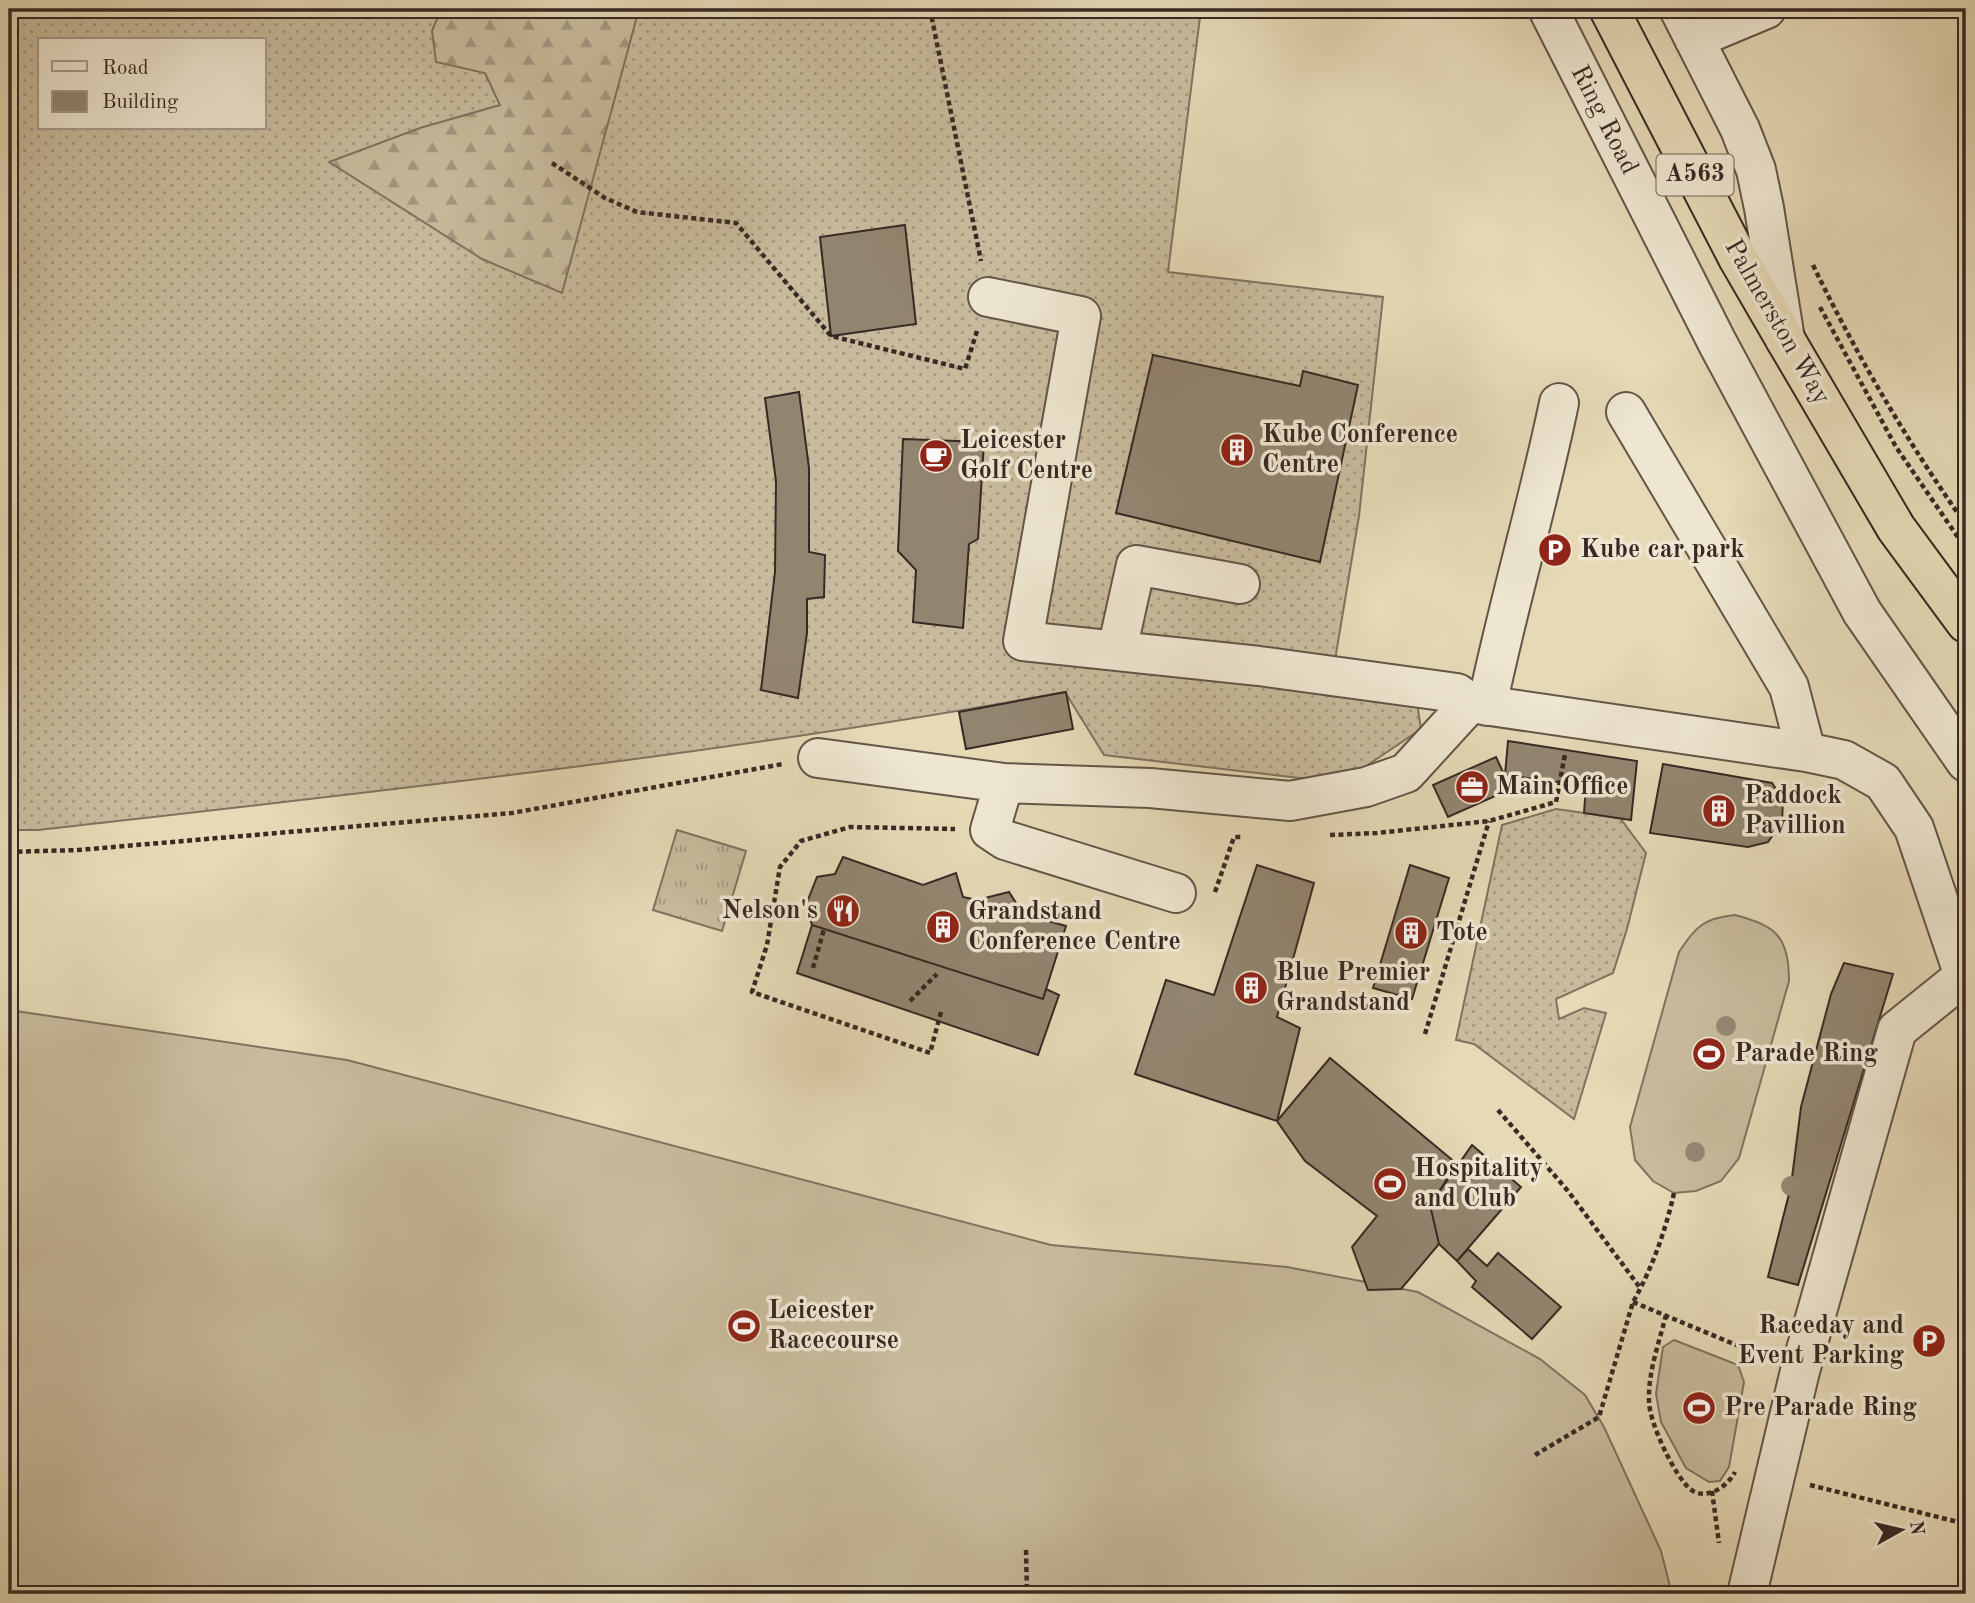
<svg xmlns="http://www.w3.org/2000/svg" width="1975" height="1603" viewBox="0 0 1975 1603" font-family="'Old Standard TT',serif">
<defs>
<pattern id="grass-dots" width="8" height="8" patternUnits="userSpaceOnUse" patternTransform="scale(1.75)"><rect width="8" height="8" fill="#c8bb9d"/><path d="M2 2h.1M6 6h.1" fill="none" stroke="#a39880" stroke-width="1.8" stroke-linecap="round"/></pattern>
<pattern id="forest-firs" width="22" height="20" patternUnits="userSpaceOnUse" patternTransform="scale(1.75)"><rect width="22" height="20" fill="#c8bb9d"/><path d="M5 1l3.5 6h-7zM16 11l3.5 6h-7z" fill="#a39880"/></pattern>
<pattern id="park-tufts" width="24" height="20" patternUnits="userSpaceOnUse" patternTransform="scale(1.75)"><rect width="24" height="20" fill="#c8bb9d"/><path d="M3 7l-1-3M5 7V3M7 7l1-3M15 17l-1-3M17 17v-4M19 17l1-3" fill="none" stroke="#a39880"/></pattern>
</defs>
<rect width="100%" height="100%" fill="#e5d9b6"/>
<filter id="stains"><feTurbulence type="fractalNoise" baseFrequency=".00286" numOctaves="4"/><feColorMatrix values="0 0 0 0 .2 0 0 0 0 .09 0 0 0 0 .02 0 0 0 .5 -.17"/></filter>
<radialGradient id="worn" r=".72"><stop offset=".6" stop-color="#630" stop-opacity="0"/><stop offset="1" stop-color="#630" stop-opacity=".3"/></radialGradient>
<!-- grass -->
<path fill="url(#grass-dots)" stroke="#807260" stroke-width="2" fill-rule="evenodd" d="M9 9H1201L1168 272 1383 297 1359 516 1329 696 1417 703 1421 729 1341 783 1104 755 1065 692C726 754 382 791 39 830H9ZM40 40H264V128H40Z
M1556 809 1620 818 1646 853 1627 929 1613 973 1556 999 1559 1019 1584 1008 1606 1013 1574 1119 1474 1044 1456 1040 1502 825Z"/>
<!-- forest -->
<path fill="url(#forest-firs)" stroke="#807260" stroke-width="2" d="M441 9H639L562 293 482 259 329 162 420 128 500 105 485 73 436 62 432 31Z"/>
<!-- park -->
<path fill="url(#park-tufts)" stroke="#807260" stroke-width="2" d="M677 830 746 851 722 931 653 910Z"/>
<!-- pitch -->
<path fill="#c8bb9d" stroke="#807260" stroke-width="2" d="M1735 915C1776 926 1789 936 1789 981L1739 1158 1721 1181 1696 1191 1674 1193 1653 1181 1635 1160 1630 1127 1679 952C1695 927 1704 918 1735 915Z
M9 1010 347 1060 1051 1245 1287 1267 1418 1292 1540 1359 1585 1395 1604 1427 1661 1551 1672 1594H9Z
M1674 1340 1738 1365 1744 1382 1729 1467 1720 1481 1709 1482 1686 1468 1661 1422 1656 1394 1663 1347Z"/>
<!-- building -->
<path fill="#928570" stroke="#382924" stroke-width="2" d="M905 225 916 324 831 336 820 237Z
M1153 355 1300 386 1303 371 1358 385 1320 562 1116 513Z
M799 392 809 468V552L825 555 824 597 807 599V633L798 698 761 690 775 572 776 481 765 398Z
M903 439 984 442 978 539 969 544 963 628 913 622 916 570 898 551Z
M1066 692 1073 729 966 749 959 712Z
M1508 741 1637 761 1631 820 1584 813 1586 786 1505 775Z
M1496 757 1511 789 1448 817 1433 785Z
M1663 764 1772 783 1783 800 1782 822 1768 842 1748 847 1650 833Z
M843 857 923 885 956 873 963 897 977 900 1009 892 1023 914 1066 926 1043 999 812 925 806 905 817 877 835 874Z
M1257 865 1314 883 1277 1017 1300 1028 1277 1121 1135 1074 1166 980 1214 995Z
M1410 865 1449 878 1412 999 1373 988Z
M812 925 1043 999 1046 989 1059 995 1038 1055 797 973Z
M1844 963 1893 974 1798 1285 1768 1277 1791 1186 1801 1107 1831 994Z
M1330 1058 1457 1164 1430 1205 1439 1244 1401 1289 1368 1290 1352 1247 1377 1216 1305 1161 1277 1121Z
M1472 1145 1521 1187 1457 1261 1439 1244 1430 1205Z
M1468 1249 1487 1266 1498 1253 1561 1307 1532 1339 1472 1287 1476 1281 1457 1261Z"/>
<g fill="none" stroke-linecap="round" stroke-linejoin="round">
<!-- minor casing -->
<g stroke="#635548" stroke-width="42">
<path id="minor" d="M1548 9 1718 344 1862 612 1966 762
M1679 9 1740 129 1756 170 1764 208 1785 339
M1694 39 1766 9
M988 297 1081 316 1023 641 1259 666 1457 693 1470 703
M1626 412 1789 687 1806 752
M1117 650 1136 565 1240 584
M1487 706C1508 604 1538 505 1559 403
M818 758 1004 783 1150 788 1290 801 1366 787 1406 773 1470 703 1806 752 1844 760 1883 782 1914 828 1964 976 1897 1030 1800 1371 1747 1594
M1004 783 990 830 1005 840 1176 893"/>
</g>
<!-- highway casing -->
<g stroke="#382924" stroke-width="42">
<path id="highway" d="M1609 9 1738 258 1785 339 1896 528 1966 623"/>
</g>
<!-- path -->
<path stroke="#382924" stroke-width="4.5" stroke-dasharray="5 3.5" stroke-linecap="butt" d="M930 9 981 261
M552 163 605 198 637 212 736 223 831 336 965 369 977 331
M1813 265C1857 356 1908 443 1966 525
M1820 307 1896 447 1966 549
M1330 835 1377 833 1489 821 1556 802 1565 754
M9 852 78 850 512 813 783 764
M1215 892 1234 837H1241
M813 968 824 929
M910 1001 937 974
M941 1012 930 1053 752 992 767 945 780 867 801 841 850 827 955 829
M1425 1034 1489 821
M1498 1110 1568 1191 1641 1289
M1633 1302 1765 1357
M1666 1315C1659 1343 1648 1372 1649 1401 1649 1422 1674 1475 1690 1489 1706 1502 1728 1486 1735 1472
M1535 1455 1599 1417 1633 1302C1652 1269 1666 1229 1674 1193
M1810 1485 1966 1524
M1712 1491 1719 1543
M1026 1550 1027 1594"/>
<!-- minor -->
<use href="#minor" stroke="#eee6d0" stroke-width="38"/>
<!-- highway -->
<use href="#highway" stroke="#e5d9b6" stroke-width="38"/>
</g>
<!-- trees -->
<g fill="#968873">
<circle cx="1726" cy="1026" r="10"/>
<circle cx="1695" cy="1152" r="10"/>
<circle cx="1791" cy="1186" r="10"/>
</g>
<!-- icons -->
<defs>
<g id="building-disc" transform="scale(1.75)"><circle r="9.5" fill="#8f2418" stroke="#eee6d0"/><path d="M-4-6H4V6H1V3H-1V6H-4ZM-2.5-4.3h1.7v1.8h-1.7ZM.8-4.3h1.7v1.8H.8ZM-2.5-1h1.7V.8h-1.7ZM.8-1h1.7V.8H.8Z" fill="#fff"/></g>
<g id="cafe-disc" transform="scale(1.75)"><circle r="9.5" fill="#8f2418" stroke="#eee6d0"/><path d="M-5.5-4.5H6V0H3Q3 3.5 0 3.5H-2.5Q-5.5 3.5-5.5 0ZM3-3.2v2h1.7v-2ZM-6 4.5H4V6H-6Z" fill="#fff"/></g>
<g id="parking-disc" transform="scale(1.75)"><circle r="9.5" fill="#8f2418" stroke="#eee6d0"/><path d="M-3.5-5.5H1a3.5 3.5 0 0 1 0 7H-1V5.5H-3.5ZM-1-3.4V-.6H.8a1.4 1.4 0 0 0 0-2.8Z" fill="#fff"/></g>
<g id="office-disc" transform="scale(1.75)"><circle r="9.5" fill="#8f2418" stroke="#eee6d0"/><path d="M-6-3h4V-5.5h4V-3h4V5H-6ZM-1-4.5V-3h2v-1.5ZM-6 0V1H6V0Z" fill="#fff"/></g>
<g id="restaurant-disc" transform="scale(1.75)"><circle r="9.5" fill="#8f2418" stroke="#eee6d0"/><path d="M-5-6h1v4h1v-4h1v4h1v-4h1v5L-1.5 .5V6h-2V.5L-5-1ZM5-6V6H3V1.5H1.5Q1.5-4 5-6Z" fill="#fff"/></g>
<g id="stadium-disc" transform="scale(1.75)"><circle r="9.5" fill="#8f2418" stroke="#eee6d0"/><path d="M0-5a6.5 5 0 1 0 0 10a6.5 5 0 1 0 0-10ZM-3.5-1.8h7v3.6h-7Z" fill="#fff"/></g>
</defs>
<g fill-rule="evenodd">
<use href="#building-disc" x="1237" y="450"/>
<use href="#cafe-disc" x="936" y="456"/>
<use href="#parking-disc" x="1555" y="550"/>
<use href="#office-disc" x="1472" y="787"/>
<use href="#building-disc" x="1719" y="811"/>
<use href="#restaurant-disc" x="843" y="911"/>
<use href="#building-disc" x="943" y="927"/>
<use href="#building-disc" x="1411" y="933"/>
<use href="#building-disc" x="1251" y="988"/>
<use href="#stadium-disc" x="1709" y="1054"/>
<use href="#stadium-disc" x="1390" y="1184"/>
<use href="#stadium-disc" x="744" y="1326"/>
<use href="#parking-disc" x="1929" y="1341"/>
<use href="#stadium-disc" x="1699" y="1408"/>
</g>
<g text-anchor="middle" dominant-baseline="central" stroke-width="7" stroke-linejoin="round" paint-order="stroke">
<!-- shield labels -->
<rect fill="#eee6d0" stroke="#6f6258" stroke-width="2" x="1656.5" y="154.5" width="77" height="41" rx="5"/>
<g font-size="24" font-weight="bold" fill="#382924">
<text x="1695" y="175">A563</text>
</g>
<!-- street labels -->
<g font-size="26" fill="#382924" stroke="#eee6d0">
<text transform="translate(1604 120) rotate(63)">Ring Road</text>
<text transform="translate(1777 322) rotate(60)">Palmerston Way</text>
</g>
<!-- poi labels -->
<g font-size="26" font-weight="bold" fill="#382924" stroke="#eee6d0" text-anchor="start">
<text x="1262" y="435">Kube Conference<tspan x="1262" dy="30">Centre</tspan></text>
<text x="960" y="441">Leicester<tspan x="960" dy="30">Golf Centre</tspan></text>
<text x="1580" y="550">Kube car park</text>
<text x="1496" y="787">Main Office</text>
<text x="1744" y="796">Paddock<tspan x="1744" dy="30">Pavillion</tspan></text>
<text x="818" y="911" text-anchor="end">Nelson's</text>
<text x="968" y="912">Grandstand<tspan x="968" dy="30">Conference Centre</tspan></text>
<text x="1436" y="933">Tote</text>
<text x="1276" y="973">Blue Premier<tspan x="1276" dy="30">Grandstand</tspan></text>
<text x="1734" y="1054">Parade Ring</text>
<text x="1414" y="1169">Hospitality<tspan x="1414" dy="30">and Club</tspan></text>
<text x="768" y="1311">Leicester<tspan x="768" dy="30">Racecourse</tspan></text>
<text x="1904" y="1326" text-anchor="end">Raceday and<tspan x="1904" dy="30">Event Parking</tspan></text>
<text x="1724" y="1408">Pre Parade Ring</text>
</g>
</g>
<!-- margin -->
<rect width="1975" height="1603" fill="none" stroke="#e5d9b6" stroke-width="35"/>
<rect x="10" y="10" width="1954" height="1582" fill="none" stroke="#382924" stroke-width="3.5"/>
<rect x="18" y="18" width="1940" height="1568" fill="none" stroke="#382924" stroke-width="2"/>
<!-- legend -->
<rect x="38" y="38" width="228" height="91" fill="#eee6d0" stroke="#a59a8b" stroke-width="2"/>
<rect x="52" y="61" width="35" height="10" fill="#eee6d0" stroke="#a59a8b" stroke-width="2"/>
<text x="102" y="74" font-size="21" fill="#382924">Road</text>
<rect x="52" y="91" width="35" height="21" fill="#928570" stroke="#a59a8b" stroke-width="2"/>
<text x="102" y="108" font-size="21" fill="#382924">Building</text>
<!-- north arrow -->
<g transform="translate(1901 1530) rotate(82)" stroke="#eee6d0" stroke-width="5" paint-order="stroke">
<path d="M0-5L12 26L0 18L-12 26Z" fill="#382924"/>
<text y="-10" font-size="19" font-weight="bold" text-anchor="middle" fill="#382924">N</text>
</g>
<rect width="100%" height="100%" filter="url(#stains)"/>
<rect width="100%" height="100%" fill="url(#worn)"/>
</svg>
